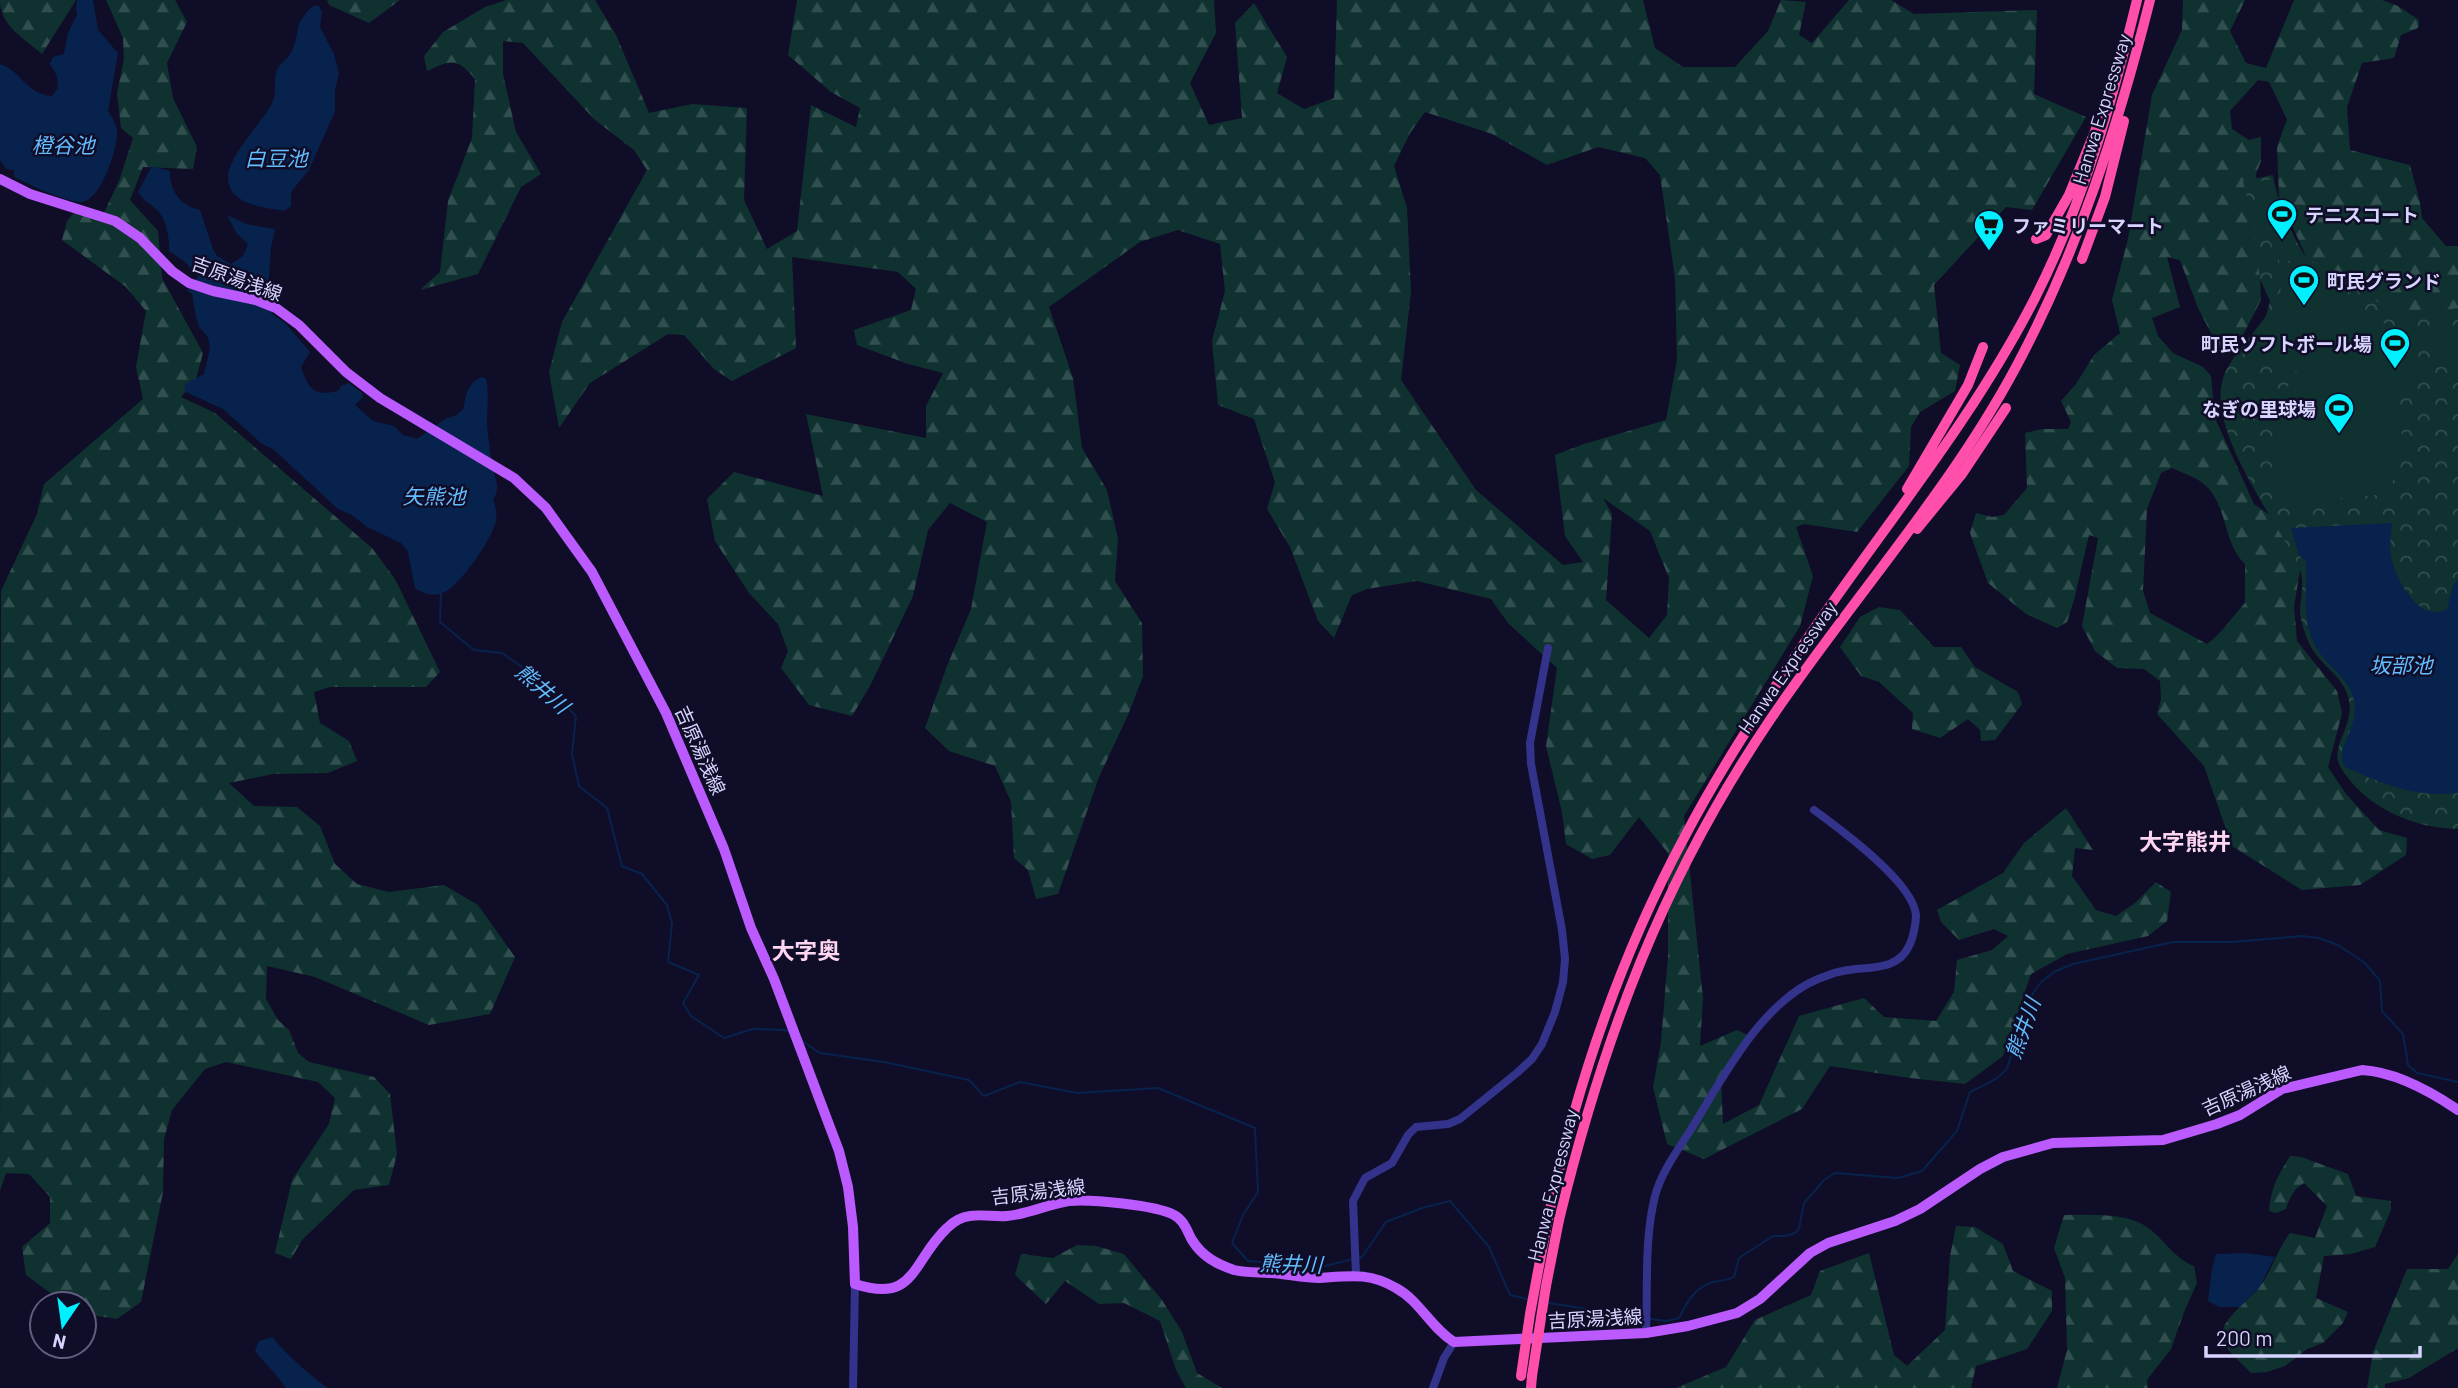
<svg xmlns="http://www.w3.org/2000/svg" width="2458" height="1388" viewBox="0 0 2458 1388" font-family="Barlow,'Noto Sans JP',sans-serif">
<defs>
<pattern id="forest-firs" width="22" height="20" patternUnits="userSpaceOnUse" patternTransform="scale(1.75)"><rect width="22" height="20" fill="#0f3230"/><path d="M5 1l3.5 6h-7zM16 11l3.5 6h-7z" fill="#314f4f"/></pattern>
<pattern id="park-crowns" width="20" height="18" patternUnits="userSpaceOnUse" patternTransform="scale(1.75)"><rect width="20" height="18" fill="#0f3230"/><path d="M2 6a3 3 0 1 1 6 0M12 15a3 3 0 1 1 6 0" fill="none" stroke="#314f4f"/></pattern>
</defs>
<rect width="100%" height="100%" fill="#100d28"/>
<!-- forest -->
<path fill="url(#forest-firs)" fill-rule="evenodd" d="M0 0H76L42 54C24 38 0 26 0 0Z
M106 0H175L187 22 167 63 173 98 197 147 193 169 143 167 130 200 158 231 162 278 203 353 196 379 181 397 215 413 372 548 395 579 440 672 426 687H330L314 692 320 723 349 741 357 761 328 773 273 774 229 783 254 806 297 807 320 826 335 864 357 884 389 892 444 885 478 905 515 957 490 1014 429 1025 315 977 267 966 266 999 278 1020 289 1030 298 1053 309 1062 374 1077 390 1094 397 1154 389 1185 354 1190 302 1240 291 1259 275 1253 292 1180 329 1124 335 1098 318 1082 226 1062 205 1069 172 1110 164 1139 163 1192 141 1302 117 1319 84 1314V1304H65L26 1275 22 1247 50 1223V1197L29 1174 6 1173 0 1191 1 591 37 514 44 484 143 399 136 367 146 311 126 287 62 240 67 221 78 208 100 221 119 181 133 138 121 128 117 93 124 59 123 38Z
M327 0H400L369 23 329 5Z
M506 0H595L616 35 649 113 692 104 747 108 744 200 767 249 797 231 811 105 856 127 860 108 831 92 788 55 797 0H1214L1216 33 1190 83 1209 125 1242 118 1235 23 1254 3 1287 57 1277 93 1304 109 1334 98 1337 0H1643L1655 48 1683 67H1735L1768 31 1781 0 1806 2 1799 35 1812 43 1849 0H1891L1914 14 2037 10 2034 94 2086 117 2032 210 2006 207 1934 285 1941 353 1960 365 1955 391 1920 412 1911 427 1909 466 1857 532 1804 524 1796 527 1813 576 1800 626 1684 816 1703 998 1700 1046 1737 1030 1754 1038 1721 1079 1723 1124 1759 1105 1799 1016 1864 998 1884 1017 1936 1021 1954 992 1957 960 1992 950 2008 936 1994 929 1959 940 1941 922 1937 910 2003 873 2024 843 2066 808 2093 850 2075 848 2072 876 2096 910 2116 916 2135 903 2156 882 2171 892 2167 921 2148 936 2067 954 2031 974 2003 1056 1965 1084 1910 1078 1830 1066 1802 1109 1704 1159 1667 1144 1653 1087 1661 1042 1668 956V853L1639 817 1610 855 1592 859 1566 844 1562 812 1546 746 1557 668 1508 623 1491 599 1417 581 1367 589 1352 595 1334 638 1318 621 1290 547 1267 509 1275 482 1254 419 1218 405 1212 341 1225 291 1220 244 1178 230 1140 242 1049 307 1073 378 1082 448 1107 490 1118 539 1115 581 1142 623 1143 676 1128 715 1099 777 1058 894 1036 899 1028 870 1014 858 1011 802 995 766 949 751 925 728 947 666 971 609 987 522 950 503 928 530 913 596 870 686 852 716 809 705 781 668 788 651 778 624 749 593 715 541 707 499 734 472 823 496 806 414 926 438V406L943 373 908 364 857 345 854 330 911 310 916 289 898 272 792 257 796 348 732 381 714 369 684 335 668 334 590 383 559 428 549 372 562 322 647 170 634 150 595 120 523 43 503 41V74L516 132 541 174 521 187 478 274 420 290 440 272 448 201 472 138 475 79C456 57 452 60 427 71L424 56 443 32 485 7ZM1425 112 1492 134 1547 165 1598 147 1645 158 1660 175 1675 278 1677 360 1666 420 1584 444 1555 455 1565 536 1583 562 1563 565 1476 490 1401 380 1411 292 1407 208 1394 166 1410 133ZM1603 498 1650 531 1669 578 1667 615 1649 638 1606 600 1612 514Z
M2183 0H2245L2230 31 2246 63 2266 68 2294 0H2382L2398 6 2419 20 2418 28 2401 35 2394 58 2362 63 2347 107 2350 150 2410 165 2420 202 2422 218 2446 246H2458V314L2410 319 2383 311 2311 267 2279 197 2277 147 2287 119 2269 82 2258 80 2230 111 2232 129 2249 140 2261 137V161L2256 174 2261 300 2241 339 2223 356 2198 308 2180 260 2167 257 2180 307 2152 318 2158 336 2173 353 2203 367 2211 376 2215 418 2254 504 2284 525 2302 558 2294 607 2297 641 2337 691 2342 713 2328 767 2346 794 2379 830 2407 838 2406 855 2360 885 2302 890 2232 846 2204 766 2157 714 2161 699 2160 681 2144 669 2117 668 2095 651 2082 626 2098 538 2089 535 2074 600 2067 622 2057 628 2026 614 1988 583 1970 533 1976 513 1992 517 2004 515 2027 488 2025 433 2042 429H2068L2071 422 2061 401 2076 384 2094 355 2120 333 2112 300 2128 239 2152 95 2182 30ZM2172 468C2182 473 2199 478 2206 486 2228 507 2223 543 2245 564V603C2232 617 2222 633 2207 644L2150 613 2143 591 2147 509 2161 473Z
M1879 607 1900 610 1934 647H1961L1975 667 2018 692 2022 704 1995 740 1981 741 1980 730 1968 719 1940 738 1912 729 1913 713 1879 682 1861 676 1840 647 1860 617Z
M2290 1156 2301 1157 2348 1174 2356 1196 2391 1201V1210L2375 1247 2351 1254 2324 1256 2316 1298 2348 1312 2343 1323 2323 1343 2307 1349 2285 1366 2267 1372 2251 1373C2243 1364 2226 1351 2222 1339 2218 1323 2246 1302 2256 1291 2271 1275 2276 1251 2290 1233L2315 1238 2327 1206 2304 1183C2294 1188 2289 1199 2286 1209L2276 1213 2269 1211C2271 1187 2278 1176 2290 1156Z
M2064 1215C2086 1215 2119 1213 2140 1223 2161 1233 2172 1258 2194 1266L2197 1283 2184 1312 2171 1349 2147 1380 2148 1388H2057L2067 1350 2065 1278 2054 1248Z
M1956 1226 1975 1227 2003 1244 2013 1271 2052 1291V1311L2027 1349 1976 1366 1971 1388H1676L1726 1367 1755 1320 1811 1295 1820 1271 1869 1253 1894 1355 1907 1366 1945 1330 1950 1256Z
M1077 1245 1096 1246 1124 1254 1162 1300 1182 1332 1197 1373 1222 1388H1186L1176 1370 1160 1321 1124 1303 1099 1304 1065 1281 1046 1304 1015 1275 1021 1254 1053 1258Z
M2458 1254V1348L2409 1378 2385 1384V1388H2367L2373 1352 2407 1269H2448Z"/>
<!-- park -->
<path fill="url(#park-crowns)" d="M2273 175C2277 200 2289 229 2302 251 2312 267 2384 309 2404 312 2421 314 2441 310 2458 308V829C2413 828 2366 808 2341 768 2327 746 2359 724 2347 693 2339 673 2318 663 2309 643 2305 633 2301 623 2300 612 2300 599 2305 583 2300 570 2278 521 2210 437 2222 382 2226 362 2254 333 2266 316L2270 301 2260 279 2254 226 2243 181Z"/>
<!-- garden -->
<path fill="#0f3230" d="M2272 179 2281 216 2261 220 2252 183Z
M2284 216 2301 255 2281 265 2263 226Z
M2298 274 2307 276C2330 291 2353 309 2378 321 2390 327 2412 328 2420 334L2416 388 2408 395H2394L2382 391C2406 418 2416 475 2376 495L2283 503 2270 489 2279 400 2290 383 2308 374 2273 368 2244 354 2273 312 2284 280Z
M2458 325V365L2438 367 2433 328Z"/>
<!-- water -->
<path fill="#07234d" d="M77 0H93L98 30 118 53 108 111C112 117 116 123 117 131 118 148 101 201 81 202 65 202 29 184 14 177V170L6 169 0 160V64C22 71 25 94 52 96L58 88 57 76 50 64 53 57 64 54 68 33 77 15 76 8Z
M313 6H319L322 12 320 27 334 54 339 74 335 90V111L309 170 291 192V206L284 211C265 207 236 206 229 185 221 160 264 123 273 101 277 92 273 79 277 70 280 63 287 59 291 53 302 31 291 26 313 6Z
M152 166 170 171C169 191 181 206 200 210L213 249 217 256 231 264 243 256 248 244 237 234 227 215 246 224 275 229 271 247 267 307 273 315 285 323 310 352 301 367C308 388 313 397 338 391L341 386 349 383 362 393 363 397 355 405 373 421 394 426 403 435 417 439 445 419 457 415 464 408C465 394 468 384 481 377L486 378C489 395 487 407 487 423 488 438 490 453 493 468 495 480 501 487 493 500 496 507 497 513 496 521 492 539 459 589 440 594 430 596 423 593 415 588L408 552 401 543 367 527 352 515 338 509 273 449 262 444 223 409 186 392 184 387 187 383 204 374 210 349 208 337 199 327 196 317 192 294 187 290 198 277 184 261 169 251C170 240 166 220 159 212 152 204 143 201 138 192Z
M2392 523C2391 534 2389 545 2391 556 2395 579 2419 624 2447 609L2453 585 2458 579V793C2416 798 2382 784 2345 767 2333 749 2360 728 2354 700 2349 679 2331 669 2319 652 2300 624 2307 594 2306 562L2299 555 2291 528Z
M2245 1253 2275 1257 2259 1288 2240 1307H2219L2208 1301 2212 1268 2216 1254Z
M273 1337C282 1351 313 1378 328 1388H286C277 1374 265 1364 255 1351L259 1341Z"/>
<g fill="none" stroke-linecap="round" stroke-linejoin="round">
<!-- stream -->
<path stroke="#07234d" stroke-width="2" d="M441 593 440 622 474 650 502 653 538 678 576 716 572 754 579 786 607 808 622 866 642 874 667 905 672 924 668 962 699 975 683 1003 691 1016 724 1038 753 1029 785 1030 789 1032
M802 1041 820 1053 884 1062 969 1080 984 1096 1020 1082 1077 1093 1158 1088 1255 1128 1258 1192 1243 1215 1232 1243 1248 1261 1321 1267 1353 1259
M1359 1258 1362 1257 1386 1222 1422 1208 1450 1201 1489 1247 1510 1295 1527 1299
M1549 1303 1644 1318
M1650 1319 1667 1321 1679 1318C1687 1302 1694 1288 1713 1282 1721 1280 1727 1281 1734 1277L1739 1258 1773 1236H1785L1795 1233 1799 1229 1804 1203 1824 1180 1835 1173 1898 1178 1922 1171 1957 1131 1970 1092C1983 1085 1998 1081 2007 1068L2033 993 2042 981 2056 971 2073 964 2173 942H2232L2302 936 2319 938 2338 945 2365 963 2380 981 2382 1011 2403 1034 2408 1065 2417 1073 2458 1082"/>
<!-- minor -->
<path stroke="#33338b" stroke-width="8" d="M1356 1274 1353 1201 1365 1178 1392 1163 1408 1135 1416 1127 1448 1124 1460 1119 1518 1072 1532 1059 1542 1044 1555 1012 1563 982 1565 959 1562 930 1531 764 1530 743 1548 648
M1646 1333C1648 1287 1644 1240 1655 1196 1662 1170 1679 1149 1693 1126 1724 1076 1762 1002 1818 979 1826 976 1835 972 1843 971 1867 966 1897 972 1909 946 1913 939 1916 923 1916 915 1913 882 1840 829 1814 810
M853 1388 855 1284
M1433 1388 1444 1358 1454 1342"/>
<!-- major -->
<path stroke="#bb5bff" stroke-width="10" d="M0 179 30 194 115 221 140 238 172 271 189 283 213 291 256 300 276 308 299 325 346 372 380 398 514 478 546 508 592 572 666 713 724 849 751 928 774 979 839 1151 848 1187 853 1227 855 1284C916 1304 911 1262 947 1228 953 1222 961 1217 970 1216 982 1214 995 1217 1007 1216 1029 1214 1048 1204 1069 1201 1090 1199 1156 1205 1174 1215 1184 1220 1187 1231 1192 1240 1202 1256 1216 1264 1234 1270 1246 1273 1259 1272 1271 1273 1287 1274 1303 1278 1319 1278 1349 1276 1369 1272 1396 1288 1420 1301 1431 1328 1454 1342L1646 1333 1688 1326 1737 1313 1760 1299 1810 1253 1828 1243 1895 1221 1920 1209 1980 1169 2003 1157 2053 1143 2163 1140 2217 1124 2240 1115 2282 1089 2362 1070C2396 1072 2430 1091 2458 1110"/>
<!-- highway -->
<path stroke="#ff4faa" stroke-width="10" d="M2036 239 2046 235 2069 195 2098 124
M2082 259 2105 197 2124 121
M1907 489 1968 385 1983 347
M1917 529 1962 474 2006 408
M1548 1218C1576 1087 1621 955 1684 838 1720 769 1763 704 1807 639 1884 526 1972 421 2035 298 2083 203 2112 103 2137 0
M1559 1220C1604 1035 1664 876 1772 717 1852 599 1949 492 2016 367 2078 251 2118 127 2150 0
M1531 1388 1532 1376"/>
<!-- highway-bridge -->
<path stroke="#ff4faa" stroke-width="10" d="M1521 1376 1530 1314 1548 1218
M1532 1376 1546 1286 1559 1220"/>
</g>
<!-- icons -->
<defs>
<g id="stadium-pin" transform="scale(1.575)"><path d="M0 17L-7.5 6A9.5 9.5 0 1 1 7.5 6Z" fill="#00f0ff" stroke="#100d28"/><path d="M0-5a6.5 5 0 1 0 0 10a6.5 5 0 1 0 0-10ZM-3.5-1.8h7v3.6h-7Z" fill="#111"/></g>
<g id="supermarket-pin" transform="scale(1.575)"><path d="M0 17L-7.5 6A9.5 9.5 0 1 1 7.5 6Z" fill="#00f0ff" stroke="#100d28"/><path d="M-6-5.5h2.5l.6 2H6L4.5 2H-2.5L-4.4-4H-6ZM-1.5 3.2a1.3 1.3 0 1 0 .1 0ZM3 3.2a1.3 1.3 0 1 0 .1 0Z" fill="#111"/></g>
</defs>
<g fill-rule="evenodd">
<use href="#stadium-pin" x="2282" y="214"/>
<use href="#supermarket-pin" x="1989" y="225"/>
<use href="#stadium-pin" x="2304" y="280"/>
<use href="#stadium-pin" x="2395" y="343"/>
<use href="#stadium-pin" x="2339" y="408"/>
</g>
<g text-anchor="middle" dominant-baseline="central" stroke-width="5" stroke-linejoin="round" paint-order="stroke">
<!-- street labels -->
<g font-size="19" fill="#d7d4ff" stroke="#100d28">
<text transform="translate(2101 109) rotate(-73)">Hanwa Expressway</text>
<text transform="translate(237 278) rotate(20)">吉原湯浅線</text>
<text transform="translate(1787 667) rotate(-55)">Hanwa Expressway</text>
<text transform="translate(701 750) rotate(66)">吉原湯浅線</text>
<text transform="translate(2246 1090) rotate(-24)">吉原湯浅線</text>
<text transform="translate(1552 1185) rotate(-76)">Hanwa Expressway</text>
<text transform="translate(1038 1191) rotate(-7)">吉原湯浅線</text>
<text transform="translate(1595 1318) rotate(-3)">吉原湯浅線</text>
</g>
<!-- poi labels -->
<g font-size="19" font-weight="bold" fill="#d7d4ff" stroke="#100d28" text-anchor="start">
<text x="2305" y="214">テニスコート</text>
<text x="2012" y="225">ファミリーマート</text>
<text x="2327" y="280">町民グランド</text>
<text x="2372" y="343" text-anchor="end">町民ソフトボール場</text>
<text x="2316" y="408" text-anchor="end">なぎの里球場</text>
</g>
<!-- water labels -->
<g font-size="21" font-style="italic" fill="#62bdff" stroke="#100d28">
<text x="63" y="144">橙谷池</text>
<text x="276" y="157">白豆池</text>
<text x="434" y="495">矢熊池</text>
<text x="2401" y="664">坂部池</text>
<text transform="translate(543 688) rotate(41)">熊井川</text>
<text transform="translate(2022 1028) rotate(-70)">熊井川</text>
<text transform="translate(1291 1263) rotate(2)">熊井川</text>
</g>
<!-- quarter labels -->
<g font-size="23" font-weight="bold" fill="#ffd6f2" stroke="#100d28">
<text x="2185" y="841">大字熊井</text>
<text x="806" y="950">大字奥</text>
</g>
</g>
<!-- north arrow -->
<g transform="translate(63 1325) rotate(193)"><circle r="33" fill="#100d28" stroke="#605d7e" stroke-width="2"/>
<path d="M0-5L12 26L0 18L-12 26Z" fill="#00f0ff"/>
<text y="-10" font-size="19" font-weight="bold" text-anchor="middle" fill="#d7d4ff">N</text>
</g>
<!-- scale -->
<path d="M2206 1346v10h214v-10" fill="none" stroke="#d7d4ff" stroke-width="3.5"/>
<text x="2216" y="1346" font-size="21" fill="#d7d4ff" stroke="#100d28" stroke-width="5" paint-order="stroke">200 m</text>
</svg>
